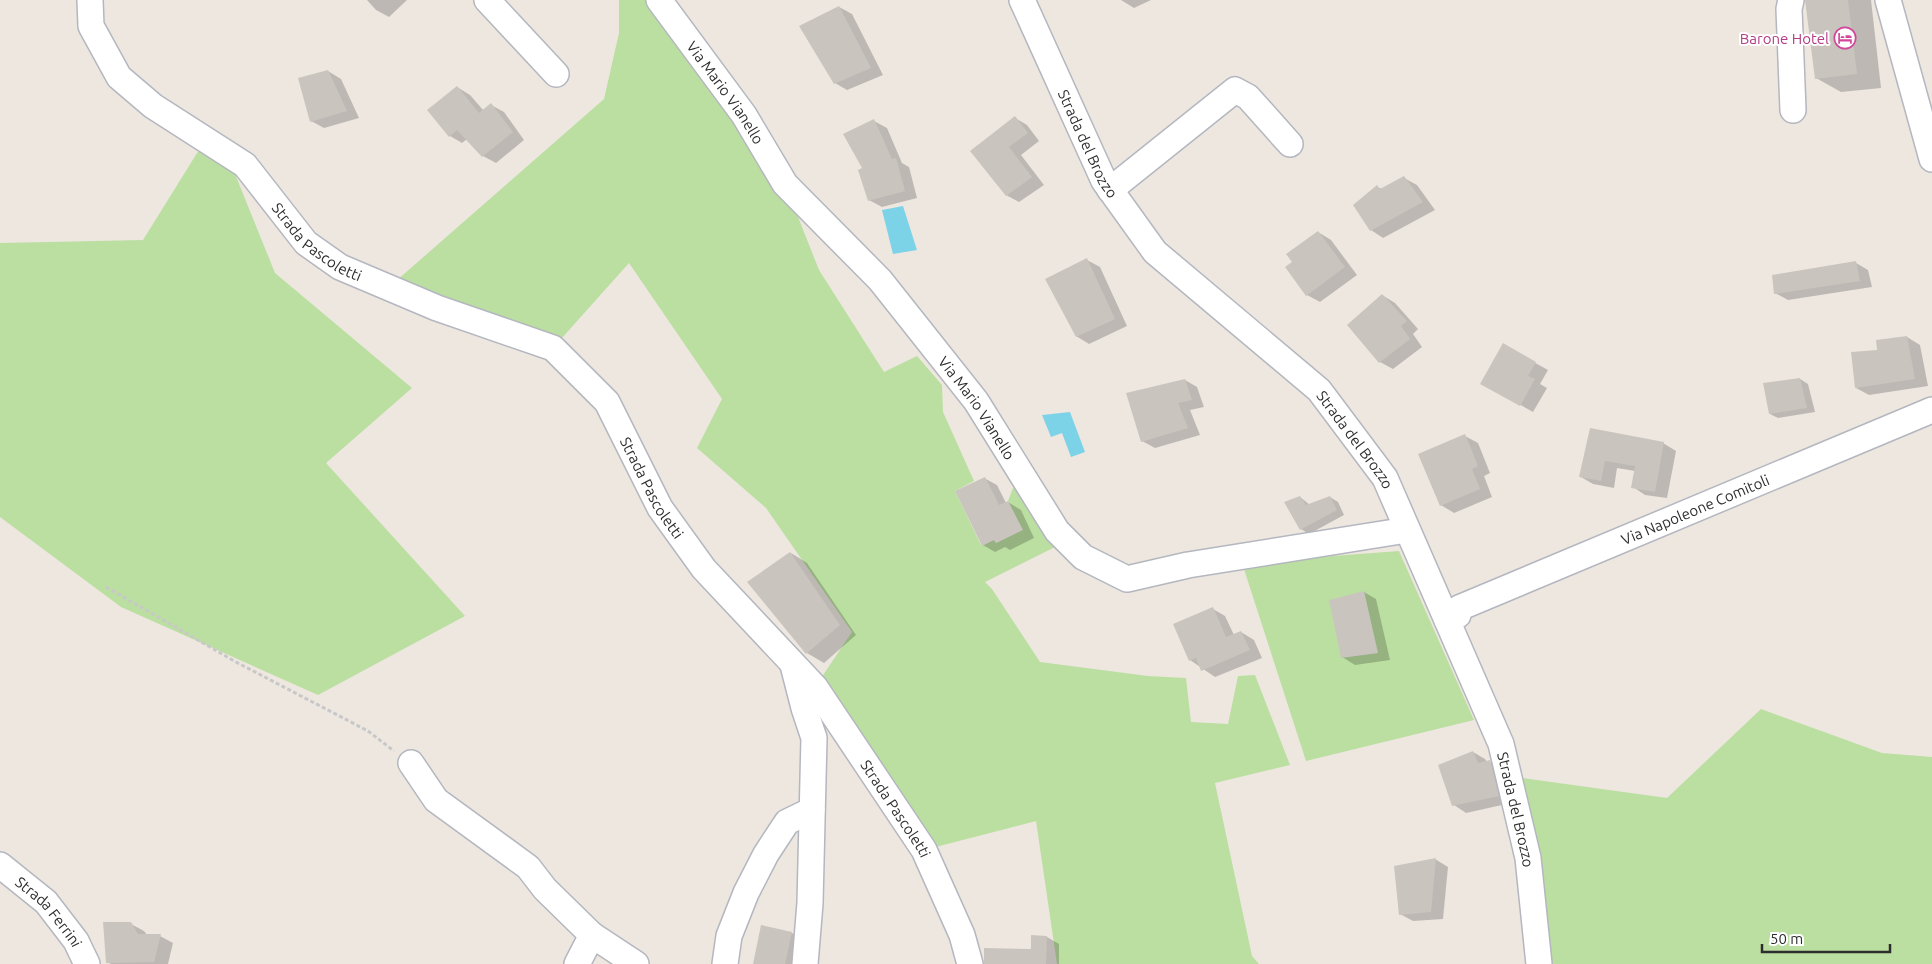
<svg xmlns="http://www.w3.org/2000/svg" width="1932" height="964" viewBox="0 0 1932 964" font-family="Ubuntu,sans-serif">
<rect width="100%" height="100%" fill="#ede7e0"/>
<!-- green -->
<path fill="#bbdfa1" d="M619 0H659L785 184 819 270 884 372 917 356 942 385 943 412 974 481 955 491 981 545 994 540 996 543 1022 530 1008 501 1016 480 1057 546 985 582 992 589 1040 662 1148 676 1186 678 1191 722 1228 724 1238 676 1255 675 1290 765 1215 783 1252 956 1259 964H1057L1036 821 924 850 815 687 852 632 766 508 697 448 722 399 629 263 553 348 388 288 604 99 619 33Z
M202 145 231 164 275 273 412 388 326 463 465 616 318 695 121 607 0 517V243L143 240Z
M1399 551 1474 720 1306 761 1242 563Z
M1761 709 1882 753 1932 757V964H1552L1522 778 1667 798Z"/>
<!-- water -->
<path fill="#7cd3e7" d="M903 206 917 250 893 254 882 210Z
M1070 412 1085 452 1071 457 1062 433 1051 437 1042 415Z"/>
<!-- shadow -->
<path fill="#0003" d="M367 0H407L389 17 376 10Z
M1121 0H1151L1134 8Z
M1806 0H1871L1881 88 1841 92 1816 78Z
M839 7 852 14 883 75 847 90 835 83Z
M328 71 341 79 359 118 324 128 311 121Z
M457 87 470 95 484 111 491 105 504 112 524 140 496 163 483 156 467 139 462 143 450 136Z
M1015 118 1027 125 1039 141 1021 155 1044 185 1019 202 1006 195 972 151Z
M874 121 887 128 902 163 909 167 917 198 882 207 869 200 864 169Z
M1404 178 1417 185 1435 210 1383 238 1371 230 1377 187 1382 189Z
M1318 232 1331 240 1357 275 1320 302 1307 295 1294 262Z
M1087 260 1100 267 1127 326 1089 344 1076 336Z
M1856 263 1868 270 1872 287 1788 300 1775 293Z
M1382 295 1395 303 1418 329 1413 334 1422 347 1393 369 1380 362Z
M1907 337 1920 345 1928 386 1869 395 1856 388 1879 351Z
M1503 345 1548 370 1540 384 1547 388 1533 412 1482 383Z
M1800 379 1808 384 1815 412 1778 418 1770 414Z
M1185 380 1197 387 1204 407 1190 410 1200 435 1155 448 1142 441Z
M1591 429 1663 443 1676 451 1667 498 1645 495 1633 487 1635 471 1617 468 1614 488 1593 484 1581 477Z
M1465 436 1478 443 1490 473 1484 476 1492 497 1454 513 1441 505Z
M984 478 997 485 1006 503 1008 502 1021 510 1034 538 1010 550 1005 547 995 552 983 545Z
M1300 497 1310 505 1330 497 1338 502 1344 515 1309 534 1301 529Z
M791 553 807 563 856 635 824 663 807 653Z
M1364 592 1376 599 1390 660 1355 665 1342 657Z
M1213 609 1225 616 1234 635 1241 632 1254 640 1262 658 1215 677 1190 660Z
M1473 752 1485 759 1487 762H1490L1503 769 1511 803 1466 813 1454 805Z
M1435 859 1448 867 1443 919 1413 921 1400 914Z
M131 924 144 931 147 935 160 936 173 943 168 964H111L107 962Z
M762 927 792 933 800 938 794 964H754Z
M1047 937 1059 944V964H985L1032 950Z"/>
<!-- building -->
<path fill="#c9c5be" d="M1805 0H1848L1857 74 1815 79Z
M839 6 871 68 834 84 799 26Z
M328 70 347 111 310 122 298 78Z
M457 86 479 113 491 103 513 132 482 157 457 130 449 137 427 110Z
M1015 116 1028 133 1009 147 1032 177 1006 196 970 151Z
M874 119 892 159 896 158 905 191 868 201 858 170 862 168 843 134Z
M1404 176 1423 202 1370 231 1353 205 1377 185 1380 189Z
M1318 231 1345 267 1306 296 1285 267 1292 262 1286 254Z
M1087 258 1115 319 1076 337 1045 279Z
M1856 261 1860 281 1774 294 1772 275Z
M1382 294 1407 321 1401 326 1410 339 1379 363 1347 325Z
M1907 336 1915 379 1855 388 1851 352 1877 350 1876 340Z
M1503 343 1536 362 1528 376 1535 379 1520 406 1480 384Z
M1800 378 1807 408 1769 414 1763 383Z
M1185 379 1192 400 1178 403 1188 428 1141 442 1126 393Z
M1590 428 1664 442 1655 492 1631 488 1635 466 1605 461 1601 481 1579 477Z
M1465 434 1478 466 1472 469 1480 489 1440 506 1418 454Z
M985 477 999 505 1008 501 1023 530 996 543 994 540 982 546 955 491Z
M1300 496 1306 505 1330 496 1337 510 1300 530 1284 502Z
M790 552 840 625 806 654 747 582Z
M1364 591 1378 653 1341 658 1329 600Z
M1213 607 1226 637 1241 631 1250 650 1201 671 1196 658 1189 661 1173 624Z
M1473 751 1478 763 1490 760 1499 796 1452 806 1438 765Z
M1436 858 1431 912 1399 915 1394 866Z
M103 922H131L138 934H161L154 962 106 963Z
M761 925 792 932 785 964H753Z
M1031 935 1047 936 1046 964H984V948L1031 949Z"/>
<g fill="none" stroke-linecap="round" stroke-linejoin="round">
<!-- minor casing -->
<g stroke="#b4b7bf" stroke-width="28">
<g id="minor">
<path id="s1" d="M90 0 91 26 119 77 153 106 245 165 306 243 340 267 437 308 553 348 607 402 660 508 704 569 815 687 924 850 962 935 970 964"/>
<path d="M487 0 556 74"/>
<path id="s2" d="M659 0 744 115 785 184 880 280 976 401 1057 531 1083 557 1127 579 1188 565 1407 530"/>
<path id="s3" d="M1022 0 1104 181 1155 252 1319 390 1385 478 1501 744 1528 858 1539 964"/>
<path d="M1791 0 1789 9 1793 110"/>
<path d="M1888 0 1932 159"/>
<path d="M1110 190 1235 90 1248 97 1290 144"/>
<path id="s4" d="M1447 620 1458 615 1459 608 1932 410"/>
<path d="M793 665 804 708 814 738 810 903 805 964"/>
<path d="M411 763 436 800 528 867 545 889 592 935 636 964"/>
<path id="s5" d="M0 865 46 902 76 941 87 964"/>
<path d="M577 964 592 935"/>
<path d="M725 964 729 936 746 893 766 854 787 822 812 810"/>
</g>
</g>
<!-- path -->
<path stroke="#c8c8c8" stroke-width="3" stroke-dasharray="4 2.5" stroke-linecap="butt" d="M106 587 236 662 368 731 394 751"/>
<!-- minor -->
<use href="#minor" stroke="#fff" stroke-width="25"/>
</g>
<!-- icons -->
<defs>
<g id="hotel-ring" transform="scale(1.125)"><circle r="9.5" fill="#fff" stroke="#d1479c" stroke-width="1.5"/><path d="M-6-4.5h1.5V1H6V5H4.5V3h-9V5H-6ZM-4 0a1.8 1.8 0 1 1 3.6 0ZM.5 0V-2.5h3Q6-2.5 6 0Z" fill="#d1479c"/></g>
</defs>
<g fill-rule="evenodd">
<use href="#hotel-ring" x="1845" y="38"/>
</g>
<g text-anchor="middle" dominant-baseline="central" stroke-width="4" stroke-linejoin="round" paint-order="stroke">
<!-- hotel labels -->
<g font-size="15" fill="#b23c85" stroke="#fff" text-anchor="end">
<text x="1829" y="38">Barone Hotel</text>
</g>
<!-- street labels -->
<g font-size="15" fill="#2d2d2d" stroke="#fff">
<text stroke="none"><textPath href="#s2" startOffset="114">Via Mario Vianello</textPath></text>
<text stroke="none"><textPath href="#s3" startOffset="158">Strada del Brozzo</textPath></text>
<text stroke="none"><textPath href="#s1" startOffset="345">Strada Pascoletti</textPath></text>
<text stroke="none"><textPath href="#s2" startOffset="519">Via Mario Vianello</textPath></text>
<text stroke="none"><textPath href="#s3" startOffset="562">Strada del Brozzo</textPath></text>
<text stroke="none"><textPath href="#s1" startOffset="780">Strada Pascoletti</textPath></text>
<text stroke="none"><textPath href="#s4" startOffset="275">Via Napoleone Comitoli</textPath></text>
<text stroke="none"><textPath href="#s1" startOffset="1185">Strada Pascoletti</textPath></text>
<text stroke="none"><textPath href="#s3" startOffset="968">Strada del Brozzo</textPath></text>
<text stroke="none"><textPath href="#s5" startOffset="68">Strada Ferrini</textPath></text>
</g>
</g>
<!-- scale -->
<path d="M1762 944v8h128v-8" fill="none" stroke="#2d2d2d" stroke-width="2.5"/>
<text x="1770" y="944" font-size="15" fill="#2d2d2d" stroke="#ffffff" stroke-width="4" paint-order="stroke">50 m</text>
</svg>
